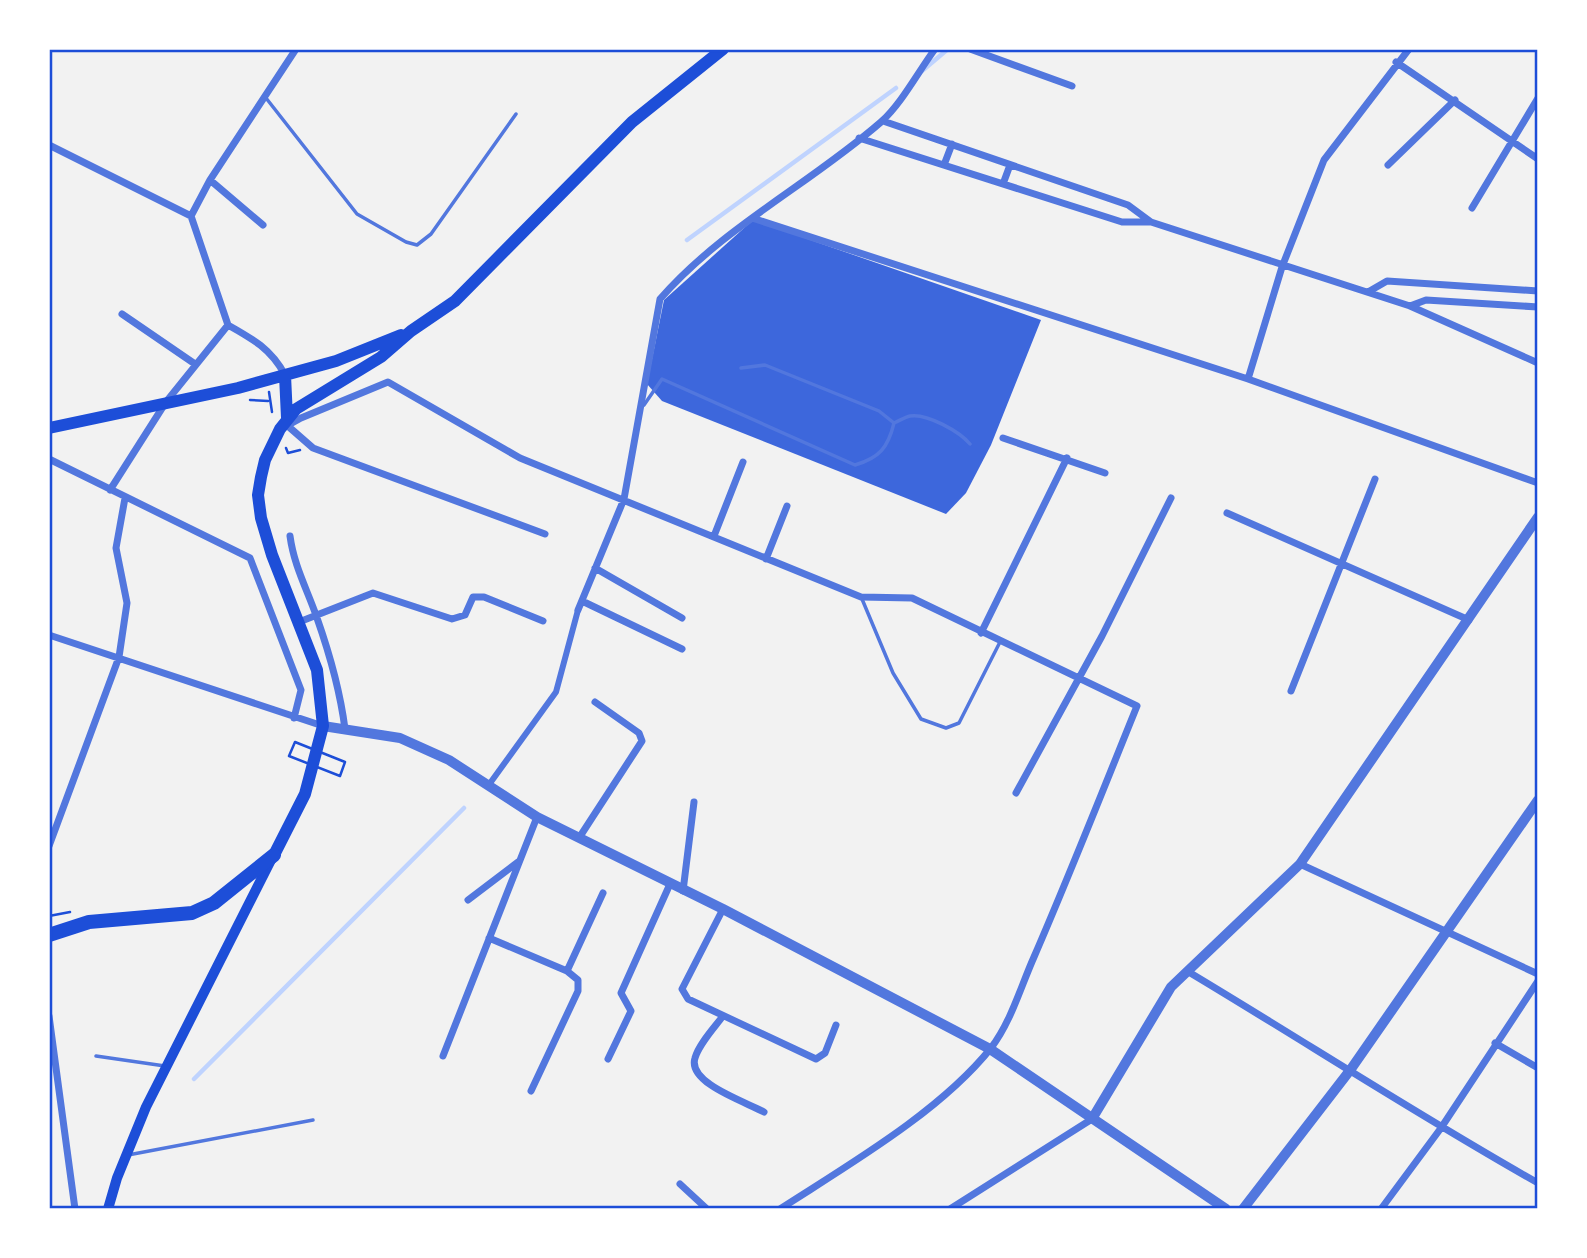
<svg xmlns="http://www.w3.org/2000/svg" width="1587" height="1258" viewBox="0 0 1587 1258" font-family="Helvetica,sans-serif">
<rect width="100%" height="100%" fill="#f2f2f2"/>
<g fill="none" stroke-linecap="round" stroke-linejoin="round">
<!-- stream -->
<path stroke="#bfd3fe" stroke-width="4.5" d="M922 71 948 49
M687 240 896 88
M194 1079 464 808"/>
</g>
<!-- building -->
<path fill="#3d67dc" d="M753 220 1041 320 991 445 966 493 946 514 662 401 647 384 664 300Z"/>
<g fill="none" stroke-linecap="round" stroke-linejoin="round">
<!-- path -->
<path stroke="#1d4ed8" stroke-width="2.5" d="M269 392 272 412
M250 400 268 401
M286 448 288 453 300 450
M295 742 345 762 340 776 289 756Z
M49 916 70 912"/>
<!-- service -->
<path stroke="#5277de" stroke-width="3.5" d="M266 98 357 214 406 242 417 245 431 234 516 114
M49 369 50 368
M644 405 662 379 855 465C879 458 888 448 894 423L879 411 765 365 741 368
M894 423C899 421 905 417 910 416 927 413 960 432 970 444
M862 599 893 673 921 719 946 728 959 723 1000 642
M96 1056 165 1066
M128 1155 313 1120"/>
<!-- pedestrian -->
<path stroke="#5277de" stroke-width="6" d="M488 786 556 692 578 610"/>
<!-- minor -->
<path stroke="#5277de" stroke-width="7" d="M970 49 1072 86
M1396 62 1538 159
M883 121 1128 205 1151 222 1410 306 1538 363
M859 138 1122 222H1150
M49 145 191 216 228 325C253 339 271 349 285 375
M944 165 952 144
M1388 165 1455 100
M210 180 263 225
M1003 184 1010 165
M1472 208 1538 98
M191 216 210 180 296 49
M752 218 1248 379 1538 483
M1368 292 1387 281 1538 291
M1410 306 1426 300 1538 307
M122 314 195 364
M1248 379 1282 267 1324 160 1409 49
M289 427 313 448 545 534
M283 428 301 418 388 382 520 458 861 597 912 598 1137 706C1103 790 1070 874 1034 957 1021 986 1011 1022 991 1048 940 1112 848 1165 780 1209
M1003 438 1105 473
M49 459 250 558 301 690 294 718
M110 490 166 402 228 325
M1227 513 1469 620
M290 536C294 566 307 589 317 618 330 655 340 690 345 729
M714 536 743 462
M766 559 787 506
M595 568 682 618
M582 601 682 649
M578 610 624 499 660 299C723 227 810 184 881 122 902 103 918 72 935 49
M299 622 373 593 452 619 465 615 473 597H484L543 621
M981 633 1067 458
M49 635 323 726
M1291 691 1375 479
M1016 793 1102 636 1171 498
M579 838 642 741 639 733 595 702
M49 846 119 657 127 603 116 548 125 498
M1300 864 1538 974
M683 891 694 802
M468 900 518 862
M723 909 682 989 688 999 816 1059 825 1053 836 1025
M489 938 567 971 578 980V991L531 1091
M567 971 603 893
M1187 971C1304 1041 1419 1116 1538 1183
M49 1016 75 1209
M723 1016C714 1028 699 1044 695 1058 687 1083 746 1102 764 1112
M1495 1043 1538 1068
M443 1056 537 817
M608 1059 631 1011 621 993 670 884
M680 1184 707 1209
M950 1209 1092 1119
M1381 1209 1441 1128 1538 981"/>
<!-- tertiary -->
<path stroke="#5277de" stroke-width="10" d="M323 726 400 738 449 760 537 817 723 909 990 1049 1226 1209
M1092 1119 1171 987 1300 864 1538 517
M1243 1209 1351 1069 1538 800"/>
<!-- secondary -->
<path stroke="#1d4ed8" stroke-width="10" d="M108 1209 117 1178 146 1107 271 860"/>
<!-- primary -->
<path stroke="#1d4ed8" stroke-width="12" d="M285 375 287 418
M49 428 238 388 336 361 401 335
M274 855 305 794 323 726 317 670 272 555 261 518 258 495 261 477 265 460 280 429 296 409 381 357 411 331 455 301 632 122 723 49"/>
<!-- motorway -->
<path stroke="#1d4ed8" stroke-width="14" d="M49 935 89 922 192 913 214 903 274 855"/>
</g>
<!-- border -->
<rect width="1587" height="1258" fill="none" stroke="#ffffff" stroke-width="102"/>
<rect x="51" y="51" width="1485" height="1156" fill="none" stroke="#1d4ed8" stroke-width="2.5"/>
</svg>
